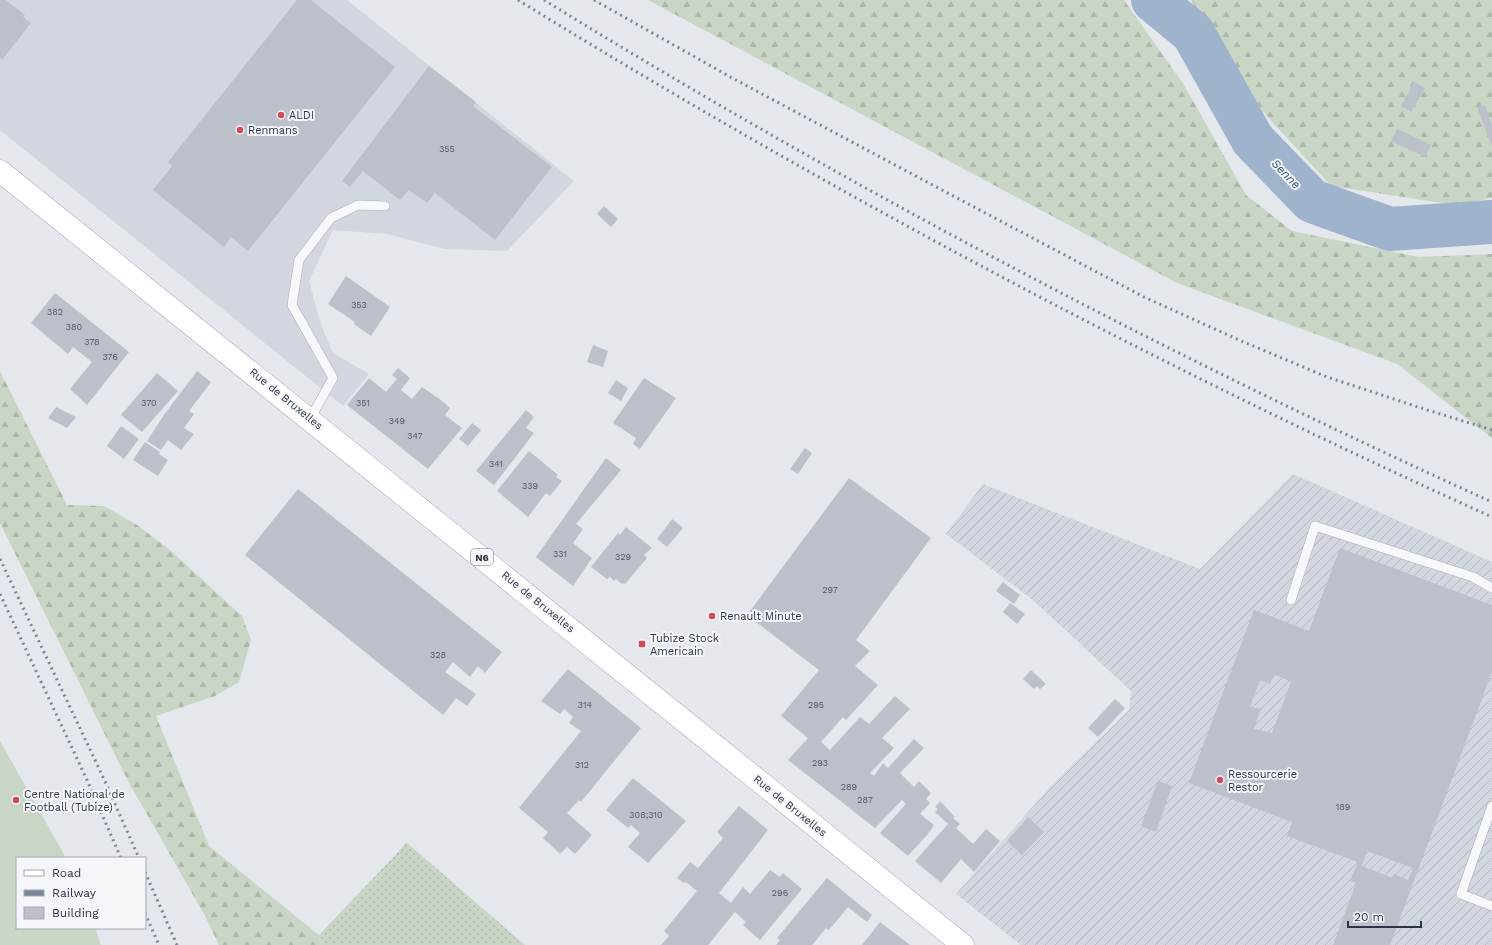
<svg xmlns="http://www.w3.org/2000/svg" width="1492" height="945" viewBox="0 0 1492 945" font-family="'Work Sans',sans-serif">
<defs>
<pattern id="industrial-furrows" width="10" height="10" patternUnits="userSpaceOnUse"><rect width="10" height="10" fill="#d2d6de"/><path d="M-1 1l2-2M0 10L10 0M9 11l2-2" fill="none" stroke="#b4b8c0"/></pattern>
<pattern id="grass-dots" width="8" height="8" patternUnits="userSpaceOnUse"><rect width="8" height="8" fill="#c9d6c5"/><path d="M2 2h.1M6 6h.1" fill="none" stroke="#adb8ab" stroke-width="1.8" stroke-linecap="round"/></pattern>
<pattern id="forest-firs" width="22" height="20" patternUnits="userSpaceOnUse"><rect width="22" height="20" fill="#c9d6c5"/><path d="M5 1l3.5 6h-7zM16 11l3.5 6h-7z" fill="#adb8ab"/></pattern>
</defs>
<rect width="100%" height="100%" fill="#e4e7ec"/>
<!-- built -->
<path fill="#d2d6de" d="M0 0H347L574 181 507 251 445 249 387 234 333 230 309 281 321 325 333 353 369 374 343 406 0 130Z"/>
<!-- industrial -->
<path fill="url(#industrial-furrows)" d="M1293 474 1492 562V945H1021L956 894 1050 787 1129 710 1131 691 1034 601 946 534 983 484 1200 569Z"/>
<!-- grass -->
<path fill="url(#grass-dots)" d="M406 842 525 945H322L319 935 401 849Z"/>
<!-- forest -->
<path fill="url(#forest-firs)" d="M648 0H1124L1184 85 1246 195 1292 231 1419 257 1492 254V438L1397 364 1177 283Z
M1191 0H1492V198L1456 205 1331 186 1255 103Z
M0 371 67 505 104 506 137 525 170 550 242 616 251 640 239 682 215 696 156 716 209 846 319 935 322 945H219L204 914 128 781 0 523Z"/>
<!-- pitch -->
<path fill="#c9d6c5" d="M0 741 66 858H17V928H95L101 945H0Z"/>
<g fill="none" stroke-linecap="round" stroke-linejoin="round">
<!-- river -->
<path stroke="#9fb4cc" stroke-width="44" d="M1153 0 1193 33 1253 140 1312 201 1390 229 1492 222"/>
</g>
<!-- building -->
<path fill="#bbc0ca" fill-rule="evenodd" d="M0 0H6L25 15 23 17 31 23 2 60 0 58Z
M297 0H311L395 67 248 251 231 237 224 247 153 190 172 166 168 162Z
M429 66 476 102 473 106 552 167 495 240 435 193 427 203 409 190 400 200 363 171 350 187 342 181Z
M1414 82 1425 88 1411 112 1401 106Z
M1485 105 1492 124V146L1477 107Z
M1397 129 1431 145 1425 157 1391 141Z
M604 206 618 219 611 227 597 214Z
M346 276 390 307 371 336 354 324 355 322 328 304Z
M55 293 129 352 87 405 70 389 92 362 73 347 68 354 31 323Z
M593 345 608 351 603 367 587 362Z
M398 368 410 378 401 390 412 399 422 387 441 400 450 408 445 415 462 428 428 469 347 405 369 378 386 392 397 379 392 375Z
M197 371 211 382 189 411 194 414 184 428 194 434 181 450 168 440 161 450 147 441 164 415Z
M157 373 178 391 142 432 121 415Z
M644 378 676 398 640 449 633 444 636 438 613 423Z
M616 380 628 388 621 401 608 393Z
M56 407 76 417 67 428 48 418Z
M526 410 534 417 526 428 534 433 494 485 476 471Z
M472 423 481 430 468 446 459 439Z
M121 426 139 439 124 459 107 446Z
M145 442 160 452 159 454 168 460 158 476 133 460Z
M805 448 812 453 798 474 790 469Z
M529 451 558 475 556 477 562 481 550 496 546 493 528 517 497 491Z
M606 458 621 470 576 524 583 529 573 543 592 558 573 586 536 557Z
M849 478 931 538 856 640 870 651 855 666 878 685 846 720 843 717 821 742 830 750 860 717 869 724 895 696 910 709 882 738 894 748 870 773 874 776 883 763 888 768 914 739 924 748 900 773 914 787 919 781 931 793 926 799 930 803 920 814 934 825 928 834 908 856 880 833 906 804 902 800 875 828 788 760 808 738 781 716 819 670 747 615Z
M298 489 502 652 485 673 478 666 470 677 453 662 445 672 476 694 467 706 456 698 443 715 245 555Z
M672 519 683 528 667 547 657 539Z
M626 527 652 548 644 555 647 558 625 584 624 583 622 584 616 579 614 581 610 577 607 579 591 567 618 533 620 535Z
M1340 548 1492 605V672L1390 945H1333L1356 883 1350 881 1358 862 1287 836 1292 822 1189 783 1254 610 1309 631ZM1274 674 1291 682 1272 733 1254 729 1261 709 1250 707 1260 680 1270 684ZM1367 851 1413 868 1408 880 1394 874 1393 878 1362 866Z
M1003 582 1020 595 1014 604 996 591Z
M1010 603 1025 614 1017 624 1003 612Z
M568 669 641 728 581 802 579 800 567 813 592 835 575 854 567 847 560 854 543 838 548 832 519 808 581 731 569 723 573 717 564 709 560 714 541 701Z
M1031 670 1046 684 1040 689 1037 686 1034 689 1023 679Z
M1115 699 1125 708 1098 737 1088 728Z
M633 778 686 821 648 863 628 847 640 833 631 825 628 828 606 810Z
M1158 781 1172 786 1156 832 1141 826Z
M940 801 955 817 953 818 960 824 956 828 973 844 986 829 1000 841 974 872 961 859 941 883 915 861 948 824 935 812 938 809 935 807Z
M739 806 768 830 719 893 731 903 743 887 750 894 770 870 780 877 783 873 802 889 760 940 743 925 746 922 735 912 708 945H661L669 936 664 931 697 891 686 882 684 883 677 878 690 862 698 868 723 838 717 832Z
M1028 817 1044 832 1022 855 1007 841Z
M827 878 872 915 867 922 848 907 829 930 826 928 812 945H776L780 940 777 938Z
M880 922 910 945H862Z"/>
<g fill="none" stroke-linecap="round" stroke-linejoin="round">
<!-- service casing -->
<g stroke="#a9aeb7" stroke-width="10">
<path id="service" d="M310 419 333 378 292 305 299 260 331 218 358 205 385 206
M1291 600 1315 526 1473 577 1492 588
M1492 806 1461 894 1492 906"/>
</g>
<!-- primary casing -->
<g stroke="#a3abb8" stroke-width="23">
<path id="primary" d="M0 171 963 945"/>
</g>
<!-- service -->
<use href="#service" stroke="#f7f8fa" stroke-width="9"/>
<!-- primary -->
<use href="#primary" stroke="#fff" stroke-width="22"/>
<!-- rail -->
<path stroke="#7d8696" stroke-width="3" stroke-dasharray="2 4" stroke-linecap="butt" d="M518 0C831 193 1157 366 1492 517
M544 0C849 188 1167 355 1492 502
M594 0 734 79 942 190 1144 297 1239 340 1327 377 1421 408 1492 430
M0 559 103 777 139 858
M0 594 87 780 121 858
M145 872 177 945
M145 913 159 945"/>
</g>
<!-- markers -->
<g fill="#d1495b" stroke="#f4f6f9" stroke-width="1.5">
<circle cx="281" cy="115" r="4"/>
<circle cx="240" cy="130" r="4"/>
<circle cx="712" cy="616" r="4"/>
<rect x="638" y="640" width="8" height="8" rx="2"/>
<circle cx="1220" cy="780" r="4"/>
<circle cx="16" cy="800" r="4"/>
</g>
<g text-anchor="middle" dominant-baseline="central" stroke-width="4" stroke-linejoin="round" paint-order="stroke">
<!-- number labels -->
<g font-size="9" fill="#4f5766">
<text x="447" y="149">355</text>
<text x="359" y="305">353</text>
<text x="55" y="312">382</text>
<text x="74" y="327">380</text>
<text x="92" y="342">378</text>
<text x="110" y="357">376</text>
<text x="149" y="403">370</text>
<text x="363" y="403">351</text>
<text x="397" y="421">349</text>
<text x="415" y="436">347</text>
<text x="496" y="464">341</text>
<text x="530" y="486">339</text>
<text x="560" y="554">331</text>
<text x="623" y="557">329</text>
<text x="830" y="590">297</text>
<text x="438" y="655">328</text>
<text x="585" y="705">314</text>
<text x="816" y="705">295</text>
<text x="820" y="763">293</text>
<text x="582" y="765">312</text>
<text x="849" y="787">289</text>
<text x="865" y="800">287</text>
<text x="1343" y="807">189</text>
<text x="646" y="815">308;310</text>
<text x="780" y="893">296</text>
</g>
<!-- shield labels -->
<rect fill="#f4f6f9" stroke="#676e7b" stroke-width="1" x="471" y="549" width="22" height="16" rx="3"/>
<g font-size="10" font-weight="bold" fill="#2b3445">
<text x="482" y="557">N6</text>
</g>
<!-- poi labels -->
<g font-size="11" fill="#2b3445" stroke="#f4f6f9" text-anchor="start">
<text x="289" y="115">ALDI</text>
<text x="248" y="130">Renmans</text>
<text x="720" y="616">Renault Minute</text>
<text x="650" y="638">Tubize Stock<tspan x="650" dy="13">Americain</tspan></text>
<text x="1228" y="774">Ressourcerie<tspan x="1228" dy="13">Restor</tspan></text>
<text x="24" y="794">Centre National de<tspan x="24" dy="13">Football (Tubize)</tspan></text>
</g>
<!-- street labels -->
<g font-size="11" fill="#2b3445" stroke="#f4f6f9">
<text transform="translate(286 399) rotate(39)">Rue de Bruxelles</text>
<text transform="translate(538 602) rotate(39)">Rue de Bruxelles</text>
<text transform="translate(790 806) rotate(39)">Rue de Bruxelles</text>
</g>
<!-- water labels -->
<g font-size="12" font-style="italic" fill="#34527a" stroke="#f4f6f9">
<text transform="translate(1286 174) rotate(46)">Senne</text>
</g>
</g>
<!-- legend -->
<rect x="16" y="857" width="130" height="72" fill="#f4f6f9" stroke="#a4a8b1"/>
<rect x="24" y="870" width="20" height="6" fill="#ffffff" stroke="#a4a8b1"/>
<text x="52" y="877" font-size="12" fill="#2b3445">Road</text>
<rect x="24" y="890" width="20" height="6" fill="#7d8696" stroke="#a4a8b1"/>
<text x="52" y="897" font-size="12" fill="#2b3445">Railway</text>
<rect x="24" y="907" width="20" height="12" fill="#bbc0ca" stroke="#a4a8b1"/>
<text x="52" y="917" font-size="12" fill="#2b3445">Building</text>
<!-- scale -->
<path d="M1348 921v6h73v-6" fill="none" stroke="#2b3445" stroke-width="2"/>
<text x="1354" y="921" font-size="12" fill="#2b3445" stroke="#f4f6f9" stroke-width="3" paint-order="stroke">20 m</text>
</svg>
